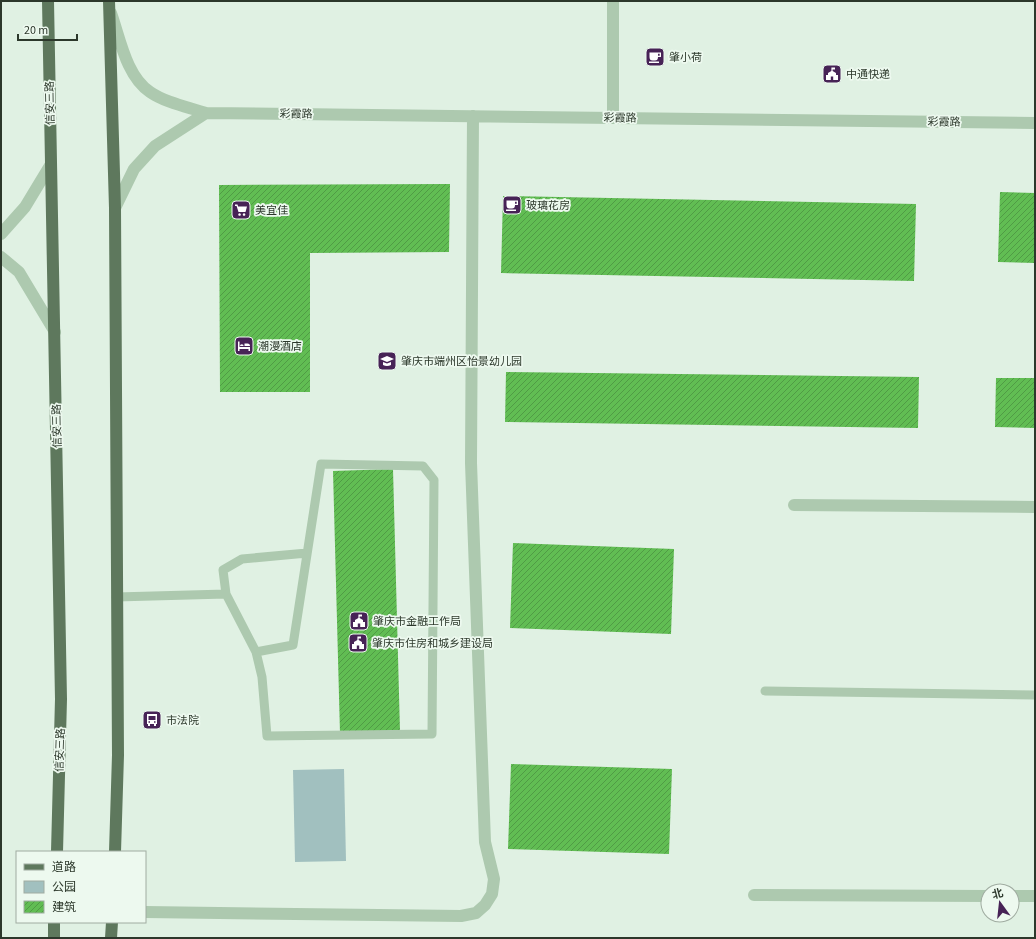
<svg xmlns="http://www.w3.org/2000/svg" width="1036" height="939" viewBox="0 0 1036 939" font-family="'Source Sans 3','Noto Sans SC',sans-serif">
<defs>
<pattern id="building-hatch" width="6" height="6" patternUnits="userSpaceOnUse"><rect width="6" height="6" fill="#61bd53"/><path d="M-1 1l2-2M0 6l6-6M5 7l2-2" fill="none" stroke="#509b45"/></pattern>
</defs>
<rect width="100%" height="100%" fill="#e0f1e3"/>
<!-- green -->
<path fill="#a1c0bf" d="M344 769 346 861 295 862 293 770Z"/>
<!-- building -->
<path fill="url(#building-hatch)" d="M450 184 449 252 310 253V392H220L219 185Z
M1000 192 1035 193V263L998 262Z
M503 196 916 204 914 281 501 273Z
M506 372 919 377 918 428 505 422Z
M996 378H1035V428L995 427Z
M393 469 400 731 340 733 333 471Z
M513 543 674 549 671 634 510 628Z
M511 764 672 769 669 854 508 849Z"/>
<g fill="none" stroke-linecap="round" stroke-linejoin="round">
<!-- lane -->
<path stroke="#adc9af" stroke-width="9" d="M116 597 226 594
M256 652 293 645 321 464 423 466 434 480 432 734 267 736 262 677 256 652 226 594 223 570 242 559 307 553
M765 691 1035 695"/>
<!-- street -->
<path stroke="#adc9af" stroke-width="12" d="M613 1V118
M111 13C120 38 126 76 150 92 166 103 188 107 206 113L1035 123
M115 208 134 169 155 146 206 113
M1 234 25 207 51 164
M1 257 19 272 55 332
M794 505 1035 507
M754 895 988 896
M1012 896H1035
M145 912 461 916 476 913 485 905 492 894 494 879 485 842 471 463 473 116"/>
<!-- primary -->
<path stroke="#5e785d" stroke-width="12" d="M48 1 61 699 57 852
M109 1 115 208 118 755 115 852
M54 938V922
M111 938 112 922"/>
</g>
<!-- icons -->
<defs>
<g id="cafe-square" transform="scale(1)"><rect x="-9" y="-9" width="18" height="18" rx="4" fill="#472356" stroke="#edf9ef"/><path d="M-5.5-4.5H6V0H3Q3 3.5 0 3.5H-2.5Q-5.5 3.5-5.5 0ZM3-3.2v2h1.7v-2ZM-6 4.5H4V6H-6Z" fill="#fff"/></g>
<g id="civic-square" transform="scale(1)"><rect x="-9" y="-9" width="18" height="18" rx="4" fill="#472356" stroke="#edf9ef"/><path d="M-.6-6.5H3V-4.5H.6V-3L4-1V1h2V6H-6V1h2V-1L-.6-3ZM-1.2 2.5V6h2.4V2.5Z" fill="#fff"/></g>
<g id="supermarket-square" transform="scale(1)"><rect x="-9" y="-9" width="18" height="18" rx="4" fill="#472356" stroke="#edf9ef"/><path d="M-6-5.5h2.5l.6 2H6L4.5 2H-2.5L-4.4-4H-6ZM-1.5 3.2a1.3 1.3 0 1 0 .1 0ZM3 3.2a1.3 1.3 0 1 0 .1 0Z" fill="#fff"/></g>
<g id="hotel-square" transform="scale(1)"><rect x="-9" y="-9" width="18" height="18" rx="4" fill="#472356" stroke="#edf9ef"/><path d="M-6-4.5h1.5V1H6V5H4.5V3h-9V5H-6ZM-4 0a1.8 1.8 0 1 1 3.6 0ZM.5 0V-2.5h3Q6-2.5 6 0Z" fill="#fff"/></g>
<g id="school-square" transform="scale(1)"><rect x="-9" y="-9" width="18" height="18" rx="4" fill="#472356" stroke="#edf9ef"/><path d="M0-5L7-2L0 1L-7-2ZM-4 1L0 2.5L4 1V4Q0 6-4 4Z" fill="#fff"/></g>
<g id="bus-square" transform="scale(1)"><rect x="-9" y="-9" width="18" height="18" rx="4" fill="#472356" stroke="#edf9ef"/><path d="M-5-6H5V4H4V6H2V4H-2V6H-4V4H-5ZM-3.5-4V0h7V-4ZM-3.5 1.2v1.5H-2V1.2ZM2 1.2v1.5H3.5V1.2Z" fill="#fff"/></g>
</defs>
<g fill-rule="evenodd">
<use href="#cafe-square" x="655" y="57"/>
<use href="#civic-square" x="832" y="74"/>
<use href="#cafe-square" x="512" y="205"/>
<use href="#supermarket-square" x="241" y="210"/>
<use href="#hotel-square" x="244" y="346"/>
<use href="#school-square" x="387" y="361"/>
<use href="#civic-square" x="359" y="621"/>
<use href="#civic-square" x="358" y="643"/>
<use href="#bus-square" x="152" y="720"/>
</g>
<g text-anchor="middle" dominant-baseline="central" stroke-width="3.5" stroke-linejoin="round" paint-order="stroke">
<!-- poi labels -->
<g font-size="11" fill="#2c382b" stroke="#edf9ef" text-anchor="start">
<text x="669" y="57">肇小荷</text>
<text x="846" y="74">中通快递</text>
<text x="526" y="205">玻璃花房</text>
<text x="255" y="210">美宜佳</text>
<text x="258" y="346">潮漫酒店</text>
<text x="401" y="361">肇庆市端州区怡景幼儿园</text>
<text x="373" y="621">肇庆市金融工作局</text>
<text x="372" y="643">肇庆市住房和城乡建设局</text>
<text x="166" y="720">市法院</text>
</g>
<!-- street labels -->
<g font-size="11" fill="#2c382b" stroke="#edf9ef">
<text transform="translate(50 103) rotate(-91)">信安三路</text>
<text transform="translate(296 114) rotate(1)">彩霞路</text>
<text transform="translate(620 118) rotate(1)">彩霞路</text>
<text transform="translate(944 122) rotate(1)">彩霞路</text>
<text transform="translate(57 426) rotate(-91)">信安三路</text>
<text transform="translate(60 750) rotate(-88)">信安三路</text>
</g>
</g>
<!-- border -->
<rect width="1036" height="939" fill="none" stroke="#2c382b" stroke-width="4"/>
<!-- legend -->
<rect x="16" y="851" width="130" height="72" fill="#edf9ef" stroke="#a0aca1"/>
<rect x="24" y="864" width="20" height="6" fill="#5e785d" stroke="#a0aca1"/>
<text x="52" y="871" font-size="12" fill="#2c382b">道路</text>
<rect x="24" y="881" width="20" height="12" fill="#a1c0bf" stroke="#a0aca1"/>
<text x="52" y="891" font-size="12" fill="#2c382b">公园</text>
<rect x="24" y="901" width="20" height="12" fill="url(#building-hatch)" stroke="#a0aca1"/>
<text x="52" y="911" font-size="12" fill="#2c382b">建筑</text>
<!-- north arrow -->
<g transform="translate(1000 903) rotate(345)"><circle r="19" fill="#edf9ef" stroke="#a0aca1"/>
<path d="M0-3L7 15L0 10L-7 15Z" fill="#472356"/>
<text y="-6" font-size="11" font-weight="bold" text-anchor="middle" fill="#2c382b">北</text>
</g>
<!-- scale -->
<path d="M18 34v6h59v-6" fill="none" stroke="#2c382b" stroke-width="2"/>
<text x="24" y="34" font-size="12" fill="#2c382b" stroke="#edf9ef" stroke-width="3" paint-order="stroke">20 m</text>
</svg>
